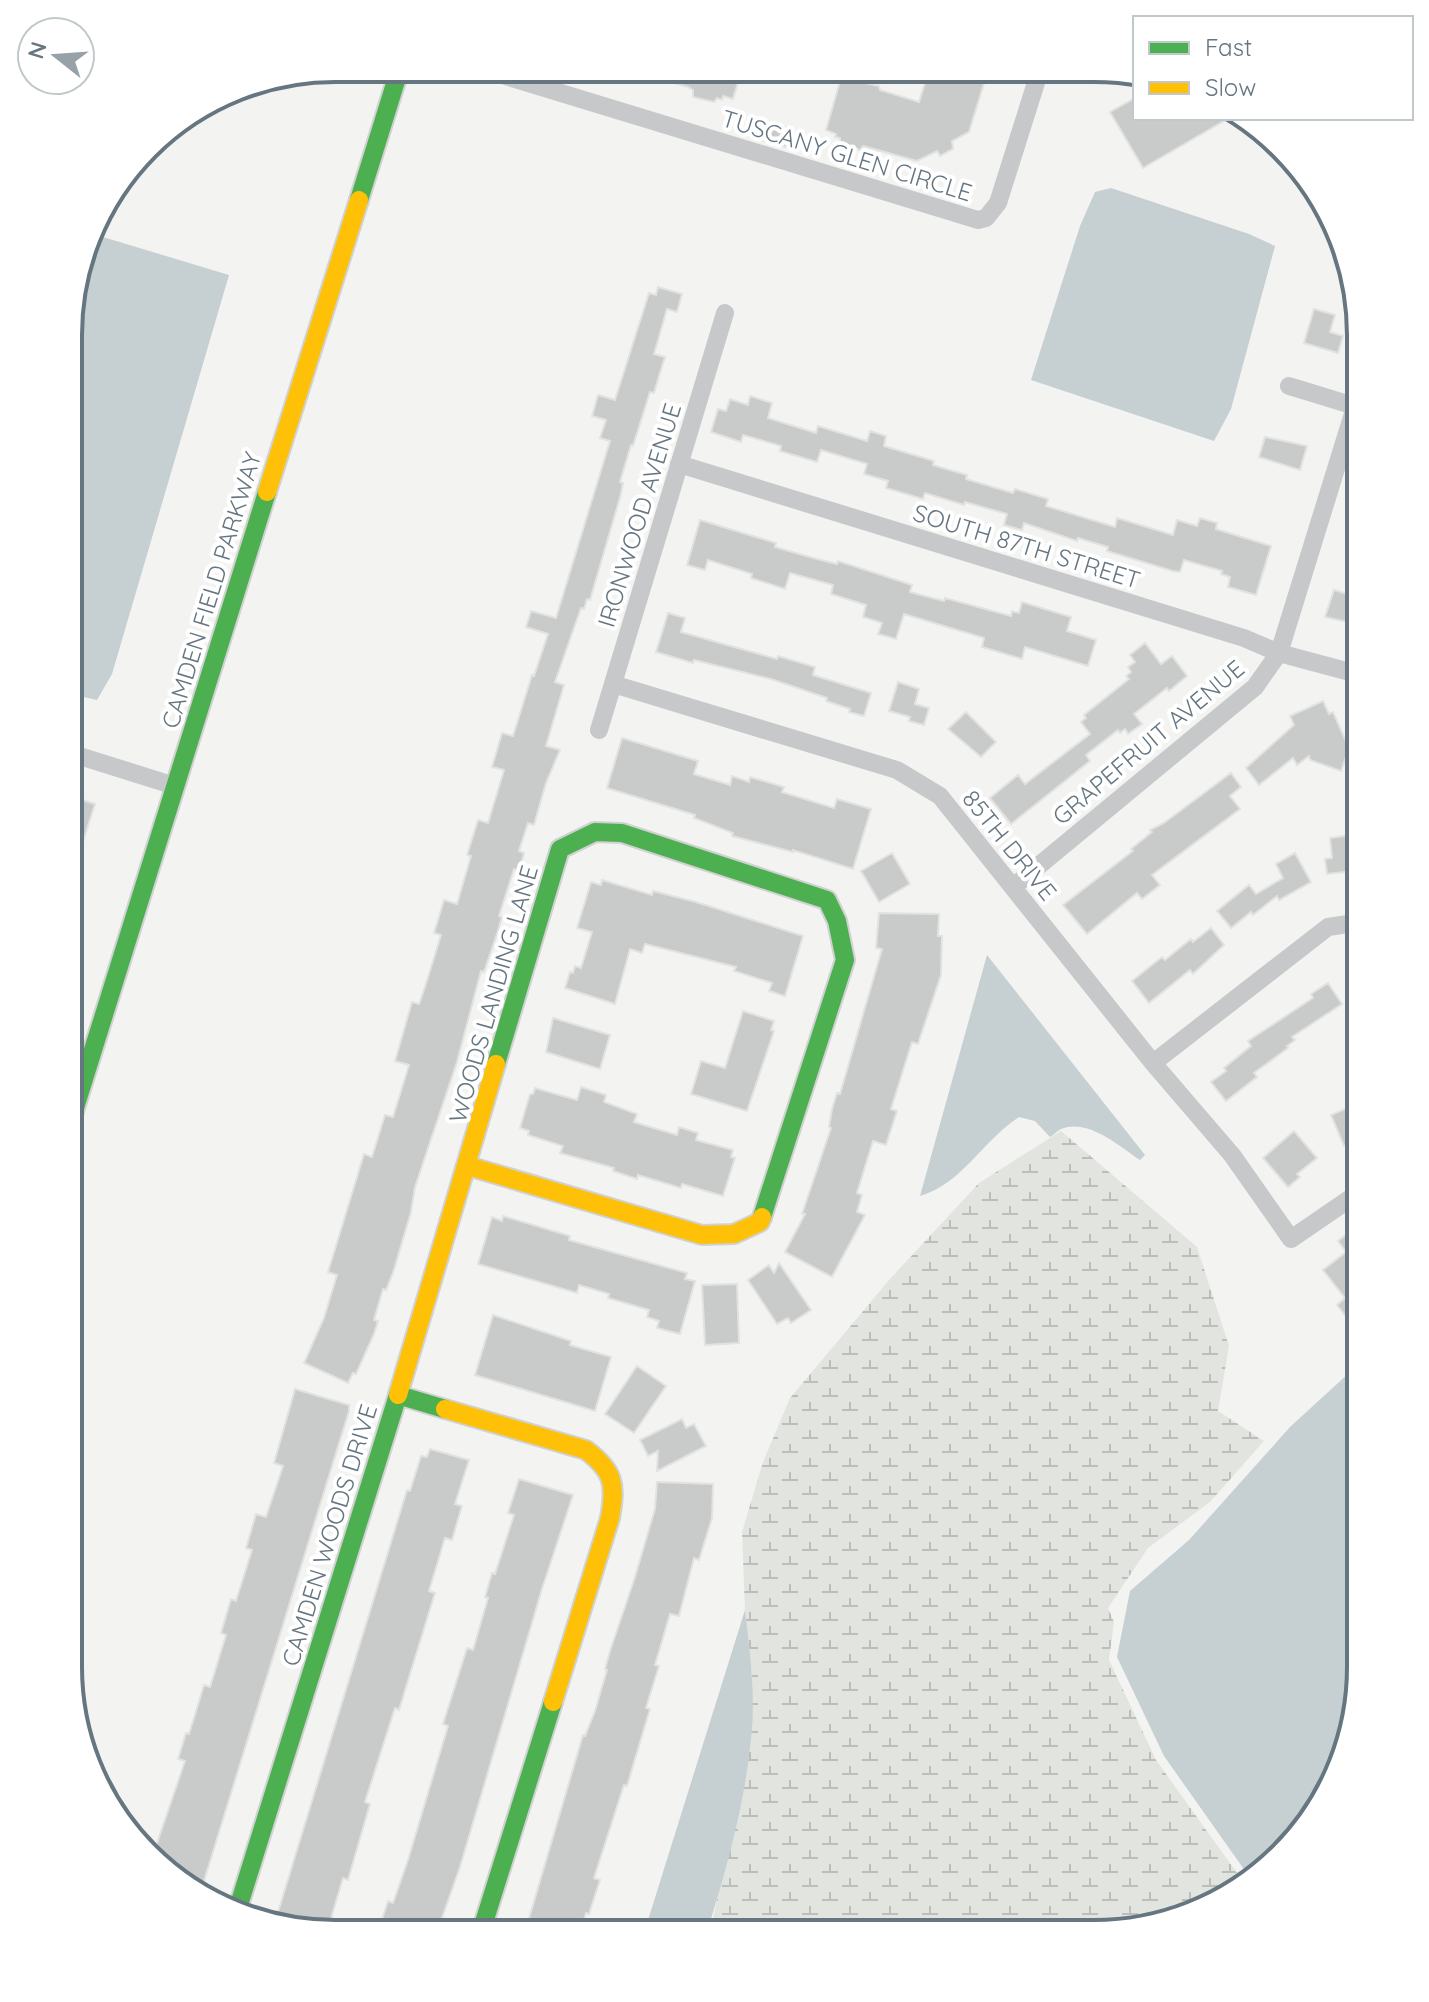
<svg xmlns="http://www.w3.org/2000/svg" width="1429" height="2002" viewBox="0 0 1429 2002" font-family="Quicksand,sans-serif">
<defs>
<pattern id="wetland-marsh" width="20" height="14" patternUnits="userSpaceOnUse" patternTransform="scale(2)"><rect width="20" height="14" fill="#e2e5df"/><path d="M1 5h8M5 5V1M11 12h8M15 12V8" fill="none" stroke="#bbbeba"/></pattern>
</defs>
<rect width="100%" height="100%" fill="#f3f3f1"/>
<!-- wetland -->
<path fill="url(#wetland-marsh)" d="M1061 1131 1197 1247 1229 1346 1218 1411 1264 1441 1210 1502 1148 1548 1108 1608 1114 1622 1109 1660 1156 1760 1242 1880 1212 1907 1094 1934 710 1933 751 1737 752 1675 745 1610 742 1532 763 1462 790 1398 890 1279 979 1183Z"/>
<!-- water -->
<path fill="#c6cfd1" d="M1111 188 1249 234 1275 246 1231 409 1214 441 1031 380 1080 226 1095 192Z
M93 234 229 275 112 674 97 700 70 694V300Z
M987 955 1145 1155 1140 1160C1119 1146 1088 1118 1061 1129 1057 1131 1054 1135 1050 1137L1035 1121 1019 1117C983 1140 963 1183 920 1196Z
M1361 1362 1360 1601 1350 1717 1316 1816 1248 1875 1164 1756 1117 1657 1130 1591 1189 1540 1290 1427Z
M745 1610C750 1652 756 1696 751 1739 745 1800 729 1860 711 1919L710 1933H644Z"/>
<!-- building -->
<path fill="#c9caca" stroke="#e2e2e1" stroke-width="2" d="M641 69H742L733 99 723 96 722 100 717 98 714 102 693 97V90L688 87 640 73Z
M929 70H988L969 132 952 141 953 149 940 156 937 151 917 161 863 146 860 150 840 144V138L835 137 836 134 826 130 841 78 879 86 880 90 919 102Z
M1135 98V118H1229L1143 168 1110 112Z
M759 120 792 129 786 147 754 138Z
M658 287 682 294 677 312 667 309 654 354 665 357 659 376 654 393 650 392 633 446 631 445 620 482 623 483 621 494 590 600 587 599 584 609 581 608 555 682 564 685 546 746 560 750 546 783 534 825 528 823 519 851 524 853 519 871 514 869 499 916 502 917 497 934 484 972 481 971 457 1062 415 1187 411 1212 393 1273 386 1290 383 1289 374 1320 378 1321 374 1334 356 1374 353 1373 348 1383 304 1363 324 1318 337 1275 328 1272 364 1154 372 1157 385 1115 393 1117 409 1065 395 1061 412 1002 419 1004 425 987 441 935 434 933 444 900 457 904 471 856 467 855 478 820 488 823 504 770 492 767 502 733 513 736 532 675 534 676 548 634 526 627 531 611 556 618 610 441 600 438 606 420 592 416 598 395 615 400 649 293 656 295Z
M1314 309 1335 315 1330 332 1343 336 1338 353 1304 343Z
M750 396 772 403 768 418 816 433 818 426 867 441 870 431 886 436 884 446 934 461 933 465 967 475 966 479 1013 493 1015 489 1048 499 1046 506 1115 527 1117 518 1173 535 1177 520 1197 526 1200 518 1217 523 1216 529 1271 546 1256 595 1228 587 1230 577 1221 574 1222 571 1184 560 1180 572 1173 571 1107 551 1108 547 1078 538 1077 541 1024 523 1022 530 1004 525 1007 514 965 502 964 505 925 493 923 499 886 488 888 481 864 474 867 464 821 450 817 462 780 451 781 446 743 435 741 442 711 432 718 409 726 411 730 399 748 405Z
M1265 437 1307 446 1300 470 1259 457Z
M700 520 776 543 775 547 817 559 837 564 838 561 912 585 910 592 944 601 945 598 1011 616 1012 611 1019 613 1022 602 1071 617 1067 631 1096 640 1088 666 1025 647 1022 659 982 647 984 638 904 614 896 639 878 634 882 623 863 617 866 605 831 594 833 585 790 573 785 589 751 578 752 574 708 560 705 570 687 565Z
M1334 590 1361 598V625L1325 617Z
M668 613 685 618 681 632 777 659 778 656 815 667 813 675 871 693 864 716 849 712 850 709 826 701 827 698 771 679 694 660 693 663 656 652Z
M1145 643 1161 664 1172 656 1187 676 1169 691 1167 688 1134 714 1142 724 1128 734 1125 729 1120 733 1118 730 1086 755 1090 761 1011 824 990 798 1018 775 1025 784 1090 734 1081 722 1086 718 1084 715 1129 679 1126 676 1131 672 1128 667 1135 662 1130 655Z
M898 682 919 689 915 704 929 708 924 725 909 721 910 717 889 711Z
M1323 701 1329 714 1333 712 1349 748 1341 771 1310 760 1309 756 1297 765 1293 758 1259 785 1246 768 1294 725 1290 716Z
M966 712 996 742 981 757 948 729Z
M622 738 698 761 694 774 730 785 732 776 749 782 750 777 784 787 782 792 834 808 837 799 871 809 853 869 793 850V852L732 836 733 833 694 818 695 815 607 788Z
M1231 773 1241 787 1230 796 1240 809 1152 875 1160 885 1142 899 1137 893 1087 934 1063 905 1133 851 1131 849 1152 832 1150 830 1164 823Z
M70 796 95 804 73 873 69 872Z
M1351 835 1353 853 1361 852V870L1327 874 1325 859 1332 858 1330 838Z
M892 853 910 884 879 902 861 871Z
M1295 853 1311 882 1279 900 1277 896 1253 915 1251 912 1231 928 1217 911 1249 885 1256 894 1283 878 1276 864Z
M602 880 652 895 653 891 696 902 803 936 785 996 769 991 772 983 734 971 736 967 645 944 642 953 630 949 615 1004 565 988 570 972 573 973 575 966 581 968 592 932 577 928 591 882 601 885Z
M879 913 939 914 938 936H942L941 975 918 1044 912 1042 891 1109 897 1111 886 1145 873 1141 857 1193 862 1195 857 1212 865 1215 832 1277 785 1252 805 1214H802L831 1128 829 1127 832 1109 837 1093 840 1094 882 949 876 948Z
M1211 928 1224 945 1193 974 1190 970 1149 1003 1132 981 1162 957 1165 960 1191 939 1193 942Z
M1328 983 1342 1004 1292 1037 1295 1040 1287 1046 1288 1048 1254 1073 1257 1077 1226 1101 1211 1082 1226 1071 1224 1068 1251 1046 1248 1041 1313 998 1311 994Z
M743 1011 774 1021 771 1030 774 1031 747 1111 691 1094 701 1061 725 1068Z
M553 1018 610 1035 600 1069 546 1052Z
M581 1087 606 1095 604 1102 637 1114 634 1122 677 1135 679 1127 698 1133 696 1140 733 1150 731 1157 735 1158 723 1196 682 1184 681 1188 638 1175 637 1179 613 1171 614 1168 560 1153 563 1146 528 1135 529 1131 520 1128 530 1094H533L535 1088 577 1100Z
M1361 1102V1139L1344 1146 1331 1115Z
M1294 1131 1317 1158 1297 1174 1300 1177 1288 1187 1263 1158Z
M503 1216 570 1236 569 1240 687 1273 685 1279 695 1281 680 1334 657 1328 659 1321 647 1317 649 1310 608 1298 609 1294 579 1285 577 1293 478 1264 492 1217 502 1221Z
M1352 1230 1361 1240V1318L1356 1312 1348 1319 1337 1305 1345 1298 1323 1270 1346 1252 1338 1241Z
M779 1263 811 1310 791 1323 788 1318 777 1324 748 1280 769 1265 774 1273Z
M737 1284 739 1343 705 1345 702 1285Z
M493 1315 571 1341 570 1345 611 1357 595 1411 475 1375Z
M637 1366 666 1386 634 1433 605 1414Z
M295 1389 349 1405V1411L200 1894 186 1889 154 1852 185 1761 178 1759 186 1733 189 1734 204 1685 210 1687 226 1635 221 1633 231 1599 236 1601 252 1550 246 1548 256 1514 266 1517 283 1466 274 1463Z
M682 1419 686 1428 694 1424 706 1446 657 1471 658 1451 648 1456 640 1440Z
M430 1449 469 1460 455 1504 462 1506 452 1540 445 1538 429 1591 435 1593 399 1710 395 1708 365 1802 370 1804 348 1880 343 1878 327 1932H301L275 1922 407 1490 410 1491 421 1456 427 1457Z
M519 1479 573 1495 542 1589 460 1867 437 1932H378L388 1901 393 1903 408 1860 448 1726 443 1724 467 1648 473 1650 488 1598 485 1597 492 1573 495 1574 514 1515 508 1513Z
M657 1482 713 1484 712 1518 699 1560 694 1558 679 1616 670 1614 655 1665 659 1666 646 1708 650 1709 627 1786 624 1785 594 1878 600 1880 589 1914 586 1913 580 1933 525 1932 583 1735 585 1736 595 1711 607 1670 605 1669 610 1651 635 1577 655 1509Z"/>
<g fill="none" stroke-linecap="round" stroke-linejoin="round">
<!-- fast casing -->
<g stroke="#d0d1d1" stroke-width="22">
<path id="fast" d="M359 200 400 68
M496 1064 560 849 595 832 622 833 827 900 837 921 845 960 762 1217
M69 1127 267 492
M238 1908 398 1395 445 1409
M481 1932 553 1702"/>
</g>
<!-- slow casing -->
<g stroke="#d0d1d1" stroke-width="22">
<path id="slow" d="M267 492 359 200
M468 1166 702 1235 734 1234 760 1222 762 1217
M398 1395 496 1064
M445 1409 586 1450C614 1471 616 1484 610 1518L553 1702"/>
</g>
<!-- street -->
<path stroke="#c7c8c9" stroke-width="18" d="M479 68 978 220 986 218 998 203 1040 70
M1289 386 1361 408
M679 464 1244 638 1279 653 1361 675
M613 684 897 770 940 796 1153 1063 1232 1155 1291 1239 1361 1191
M599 730 725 313
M70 753 175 786
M1013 887 1255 687 1279 653 1361 388
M1153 1063 1328 927 1361 922"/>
<!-- fast -->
<use href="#fast" stroke="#4caf50" stroke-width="18"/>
<!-- slow -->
<use href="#slow" stroke="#ffc107" stroke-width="18"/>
</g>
<g text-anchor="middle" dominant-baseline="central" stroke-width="8" stroke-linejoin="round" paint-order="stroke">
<!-- street labels -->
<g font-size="24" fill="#657680" stroke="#fff">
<text transform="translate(847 155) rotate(17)">TUSCANY GLEN CIRCLE</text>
<text transform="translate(639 515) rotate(-73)">IRONWOOD AVENUE</text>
<text transform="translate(1027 546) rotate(17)">SOUTH 87TH STREET</text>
<text transform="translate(211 590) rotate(-73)">CAMDEN FIELD PARKWAY</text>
<text transform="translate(1148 742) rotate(-40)">GRAPEFRUIT AVENUE</text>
<text transform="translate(1010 845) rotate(51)">85TH DRIVE</text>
<text transform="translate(493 994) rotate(-74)">WOODS LANDING LANE</text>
<text transform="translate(329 1535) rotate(-73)">CAMDEN WOODS DRIVE</text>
</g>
</g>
<!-- crop -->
<path d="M0 0H1429V2002H0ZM335 82H1094A253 253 0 0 1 1347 335V1667A253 253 0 0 1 1094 1920H335A253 253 0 0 1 82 1667V335A253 253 0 0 1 335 82Z" fill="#fff" fill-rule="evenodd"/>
<path fill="none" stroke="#657680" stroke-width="4" d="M335 82H1094A253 253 0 0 1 1347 335V1667A253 253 0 0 1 1094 1920H335A253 253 0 0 1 82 1667V335A253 253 0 0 1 335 82Z"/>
<!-- legend -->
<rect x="1133" y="16" width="280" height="104" fill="#ffffff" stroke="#c1c8cc" stroke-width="2"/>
<rect x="1149" y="42" width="40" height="12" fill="#4caf50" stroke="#c1c8cc" stroke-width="2"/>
<text x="1205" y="56" font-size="24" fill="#657680">Fast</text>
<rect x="1149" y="82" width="40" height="12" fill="#ffc107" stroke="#c1c8cc" stroke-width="2"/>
<text x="1205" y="96" font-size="24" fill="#657680">Slow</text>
<!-- north arrow -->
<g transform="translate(56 56) rotate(287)"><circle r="38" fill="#ffffff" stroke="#c1c8cc" stroke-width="2"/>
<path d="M0-6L14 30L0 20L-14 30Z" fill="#97a2a8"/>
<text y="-12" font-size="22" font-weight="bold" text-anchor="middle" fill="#657680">N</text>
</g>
</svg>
